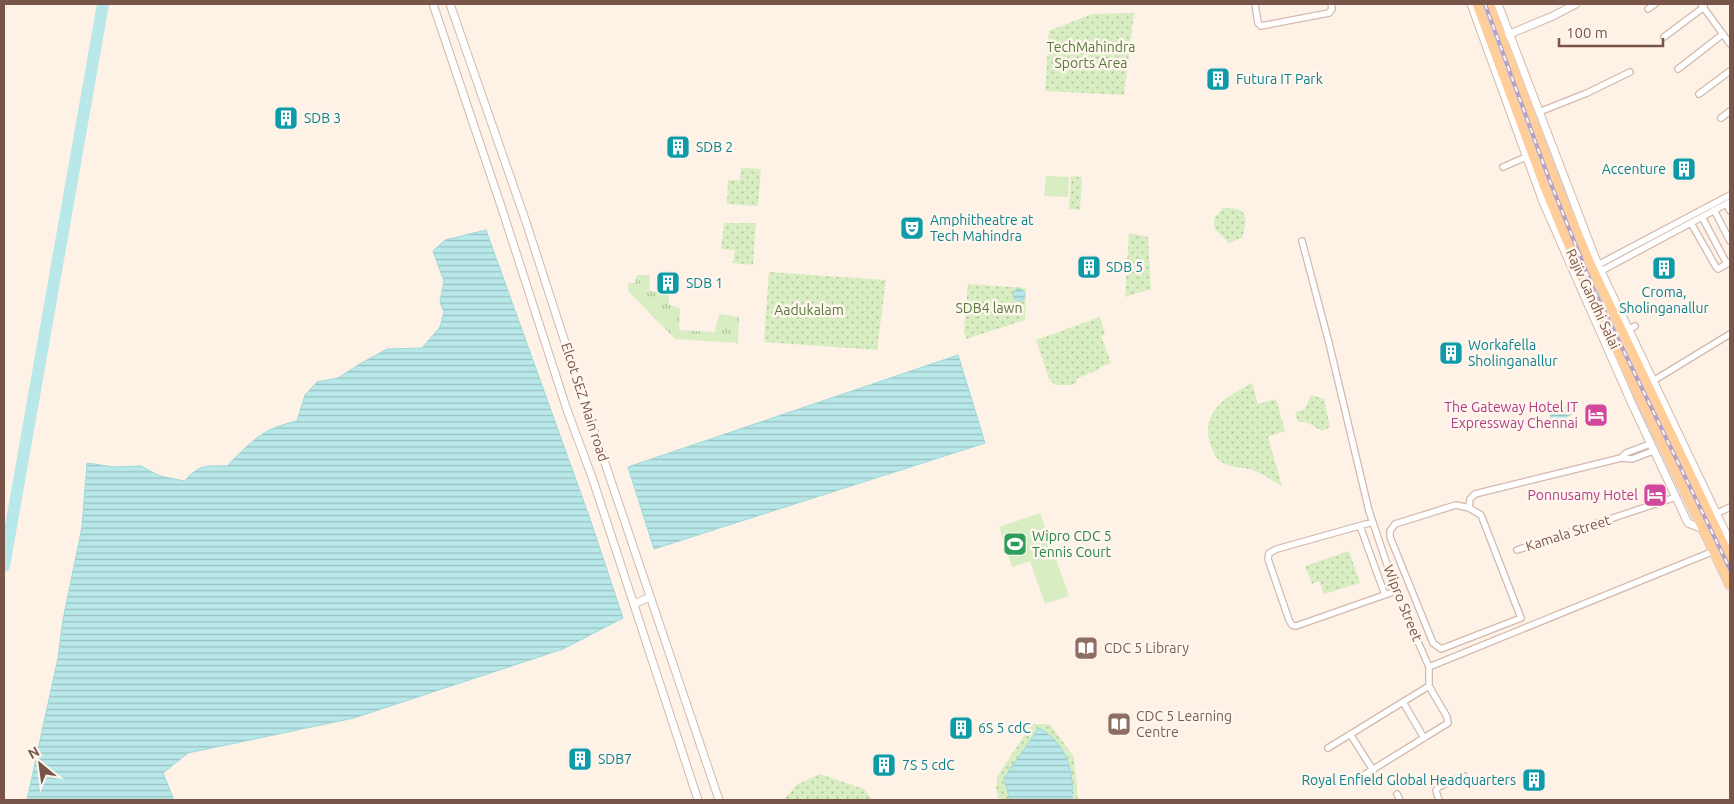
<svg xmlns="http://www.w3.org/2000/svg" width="1734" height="804" viewBox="0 0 1734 804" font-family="Ubuntu,sans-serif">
<defs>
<pattern id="grass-tufts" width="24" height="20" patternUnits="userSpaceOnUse" patternTransform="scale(1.25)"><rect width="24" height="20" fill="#d8edc2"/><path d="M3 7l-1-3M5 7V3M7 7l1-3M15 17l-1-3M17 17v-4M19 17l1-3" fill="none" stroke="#b4c3a0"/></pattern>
<pattern id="park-dots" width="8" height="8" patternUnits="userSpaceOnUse" patternTransform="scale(1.25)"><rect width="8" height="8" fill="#d8edc2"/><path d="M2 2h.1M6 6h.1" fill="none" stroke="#b4c3a0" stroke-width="1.8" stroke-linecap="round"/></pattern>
<pattern id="water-rules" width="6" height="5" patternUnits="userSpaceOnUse" patternTransform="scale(1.25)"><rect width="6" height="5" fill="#b8e8e9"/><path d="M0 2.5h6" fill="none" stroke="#9abfbf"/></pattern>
</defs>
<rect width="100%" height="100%" fill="#fef1e5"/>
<!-- grass -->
<path fill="url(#grass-tufts)" d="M637 275H650L649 291 669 293V305L680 308 679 330 715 332 719 314 739 317 738 343 675 339 628 291V283H635Z"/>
<!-- park -->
<path fill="url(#park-dots)" d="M1134 13 1124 95 1045 91 1049 31 1092 14Z
M741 168 761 169 758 206 727 204 728 180H740Z
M1071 176 1082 177 1080 210 1069 209Z
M1223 208C1249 207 1248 217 1242 238L1229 243 1214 228V218Z
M724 223H756L753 265 733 263 735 250 721 249Z
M1129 233 1148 237 1151 289 1125 297Z
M769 272 886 280 877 350 764 342Z
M968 284 1026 288 1025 320 966 339 964 331Z
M1100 317 1105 334 1101 336 1111 363 1100 367V369L1076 379 1077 382 1072 385H1055L1049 379 1036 340Z
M1252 383 1258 404 1276 399 1285 431 1268 437 1282 486C1272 481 1262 473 1252 470 1243 467 1233 468 1225 464 1216 460 1213 452 1210 443 1200 411 1228 396 1252 383Z
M1311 395 1324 399 1330 427 1322 431 1306 422H1298L1295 412 1305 409Z
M1349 551 1360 583 1324 594 1319 581 1312 584 1305 566Z
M1032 724H1050L1074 757 1078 800H999L996 788 998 775Z
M820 774 864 789 873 800H784L796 785Z"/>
<!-- pitch -->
<path fill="#d8edc2" d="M1046 176 1069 177 1068 197 1044 196Z
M1040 513 1069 596 1045 604 1030 561 1012 567 999 527Z"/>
<!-- water -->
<path fill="url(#water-rules)" stroke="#9dd9db" d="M486 230 589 516 623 618 563 649 354 718 188 753 163 773 174 800H27L58 658 63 620 82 527 87 463 114 467 141 466 160 476 184 481C201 464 204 466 227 466 252 441 261 429 297 421L305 395 317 382 338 378 358 365 387 349 422 348 440 327 444 312 440 302 444 281 433 251 445 240Z
M1013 295a6 6 0 1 1 12 0a6 6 0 1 1-12 0Z
M958 355 985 443 654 549 628 467Z
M1569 404 1574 413 1554 423 1550 415Z
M1039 728C1067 744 1074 770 1072 800H1010L1004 778Z"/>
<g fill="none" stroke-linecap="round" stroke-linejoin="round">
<!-- river -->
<path stroke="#b8e8e9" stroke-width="12" d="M4 566 103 4"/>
<!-- minor casing -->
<g stroke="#d3b9ad" stroke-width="8">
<path id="minor" d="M1255 4 1258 23 1261 26 1329 13 1332 9 1331 4
M1701 4 1730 44
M1648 9 1655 4
M1664 37 1704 7
M1678 69 1723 34
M1699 94 1730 71
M1539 112 1587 93 1630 72
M1721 118 1730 111
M1503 167 1526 157
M1727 204 1730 211
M1714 210 1730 241
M1702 217 1727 264
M1691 223 1716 267 1718 269 1730 262
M1302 241 1329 343 1369 511 1396 591 1429 667V686
M1594 267 1730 195
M1601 271 1730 202
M1628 330 1635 326
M1653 381 1730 334
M1621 458 1626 453 1650 444
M1469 508 1481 515 1521 618 1441 649 1433 643 1390 537V531L1395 524 1456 505 1469 508 1470 499 1475 494 1621 458 1632 459 1653 451
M1716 514 1730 507
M1373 522 1277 549 1269 553 1268 559 1289 620 1292 625 1296 626 1396 591
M1360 526 1385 595
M1517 550 1676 497
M1429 667 1714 551
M1403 702 1424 738
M1350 734 1373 770
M1328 748 1429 686 1447 717 1448 723 1351 783
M1397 794 1400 800
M1439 800 1436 791 1438 787 1464 776"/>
</g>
<!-- tertiary casing -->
<g stroke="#d3b9ad" stroke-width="9">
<path id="tertiary" d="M433 4 502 209 566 407 593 480 698 800
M450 4 526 222 584 401 719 800
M1471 4 1543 202 1632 404 1688 523 1703 529
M1498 4 1598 265 1730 542
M1505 36 1553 16 1576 4
M634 604 650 597"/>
</g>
<!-- primary casing -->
<g stroke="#d9cfcc" stroke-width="11">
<path id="primary" d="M1477 4 1544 185 1581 275 1730 585
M1489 4 1560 193 1592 268 1730 558"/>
</g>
<!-- minor -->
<use href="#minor" stroke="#fff" stroke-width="5.5"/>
<!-- tertiary -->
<use href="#tertiary" stroke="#fff" stroke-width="7"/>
<!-- primary -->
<use href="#primary" stroke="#ffce9b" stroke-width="9"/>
<!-- rail casing -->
<g stroke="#b2a2c9" stroke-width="4">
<path id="rail" d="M1485 4 1549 179 1593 288 1730 569"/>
</g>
<!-- rail -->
<use href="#rail" stroke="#fff6ed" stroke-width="2" stroke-dasharray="5.5" stroke-linecap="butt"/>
</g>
<!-- icons -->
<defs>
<g id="building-square" transform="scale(1.25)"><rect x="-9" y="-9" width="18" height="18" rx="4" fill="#0f9aa8" stroke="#fff6ed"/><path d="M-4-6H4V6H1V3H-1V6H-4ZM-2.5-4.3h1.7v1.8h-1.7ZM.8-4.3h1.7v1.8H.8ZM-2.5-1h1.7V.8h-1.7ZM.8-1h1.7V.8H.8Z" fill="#fff"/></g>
<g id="theatre-square" transform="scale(1.25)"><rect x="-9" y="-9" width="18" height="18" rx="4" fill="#0f9aa8" stroke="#fff6ed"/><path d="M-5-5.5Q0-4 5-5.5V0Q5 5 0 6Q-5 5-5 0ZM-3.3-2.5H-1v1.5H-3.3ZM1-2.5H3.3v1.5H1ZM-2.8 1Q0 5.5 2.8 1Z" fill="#fff"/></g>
<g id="hotel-square" transform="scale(1.25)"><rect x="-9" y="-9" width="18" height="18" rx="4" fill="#d1479c" stroke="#fff6ed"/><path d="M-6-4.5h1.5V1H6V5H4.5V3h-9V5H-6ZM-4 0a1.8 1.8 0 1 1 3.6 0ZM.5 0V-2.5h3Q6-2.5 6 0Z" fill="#fff"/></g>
<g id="stadium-square" transform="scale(1.25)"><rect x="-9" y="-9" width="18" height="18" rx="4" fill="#2e9e5b" stroke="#fff6ed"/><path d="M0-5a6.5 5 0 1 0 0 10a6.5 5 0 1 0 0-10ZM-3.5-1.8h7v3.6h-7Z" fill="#fff"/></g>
<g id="library-square" transform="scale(1.25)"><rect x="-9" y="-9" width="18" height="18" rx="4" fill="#8d6e63" stroke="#fff6ed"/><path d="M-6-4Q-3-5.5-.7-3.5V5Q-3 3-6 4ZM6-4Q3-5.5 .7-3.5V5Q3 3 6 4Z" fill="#fff"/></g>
</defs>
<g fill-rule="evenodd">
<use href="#building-square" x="1218" y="79"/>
<use href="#building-square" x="286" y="118"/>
<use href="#building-square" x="678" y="147"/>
<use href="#building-square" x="1684" y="169"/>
<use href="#theatre-square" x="912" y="228"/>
<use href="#building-square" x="1089" y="267"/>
<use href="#building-square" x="1664" y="268"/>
<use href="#building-square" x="668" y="283"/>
<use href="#building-square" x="1451" y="353"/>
<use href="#hotel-square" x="1596" y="415"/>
<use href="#hotel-square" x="1655" y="495"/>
<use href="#stadium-square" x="1015" y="544"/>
<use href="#library-square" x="1086" y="648"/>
<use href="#library-square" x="1119" y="724"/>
<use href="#building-square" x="961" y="728"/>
<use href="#building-square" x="580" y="759"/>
<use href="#building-square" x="884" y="765"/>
<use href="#building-square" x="1534" y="780"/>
</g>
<g text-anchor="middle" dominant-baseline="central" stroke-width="5" stroke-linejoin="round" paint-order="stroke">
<!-- park labels -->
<g font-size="14" fill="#567a3c" stroke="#fff6ed">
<text x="1091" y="47">TechMahindra<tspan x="1091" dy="16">Sports Area</tspan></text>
<text x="989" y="308">SDB4 lawn</text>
<text x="809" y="310">Aadukalam</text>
</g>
<!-- culture labels -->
<g font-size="14" fill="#0d838f" stroke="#fff6ed" text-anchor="start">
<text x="1236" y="79">Futura IT Park</text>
<text x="304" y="118">SDB 3</text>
<text x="696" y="147">SDB 2</text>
<text x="1666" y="169" text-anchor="end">Accenture</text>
<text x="930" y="220">Amphitheatre at<tspan x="930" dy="16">Tech Mahindra</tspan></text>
<text x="1106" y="267">SDB 5</text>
<text x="686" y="283">SDB 1</text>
<text x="1664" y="292" text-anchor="middle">Croma,<tspan x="1664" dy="16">Sholinganallur</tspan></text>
<text x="1468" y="345">Workafella<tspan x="1468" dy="16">Sholinganallur</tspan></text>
<text x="978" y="728">6S 5 cdC</text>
<text x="598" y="759">SDB7</text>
<text x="902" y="765">7S 5 cdC</text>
<text x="1516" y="780" text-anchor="end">Royal Enfield Global Headquarters</text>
</g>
<!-- street labels -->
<g font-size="14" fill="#795448" stroke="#fff6ed">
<text transform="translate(1593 299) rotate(65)">Rajiv Gandhi Salai</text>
<text transform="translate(585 402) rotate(72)">Elcot SEZ Main road</text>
<text transform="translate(1568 533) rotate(-18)">Kamala Street</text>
<text transform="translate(1403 603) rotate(68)">Wipro Street</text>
</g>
<!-- hotel labels -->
<g font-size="14" fill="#b23c85" stroke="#fff6ed" text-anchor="end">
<text x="1578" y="407">The Gateway Hotel IT<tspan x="1578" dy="16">Expressway Chennai</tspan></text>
<text x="1638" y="495">Ponnusamy Hotel</text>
</g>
<!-- leisure labels -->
<g font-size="14" fill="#27864d" stroke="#fff6ed" text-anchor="start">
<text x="1032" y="536">Wipro CDC 5<tspan x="1032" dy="16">Tennis Court</tspan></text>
</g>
<!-- education labels -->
<g font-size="14" fill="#785e54" stroke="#fff6ed" text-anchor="start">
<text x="1104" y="648">CDC 5 Library</text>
<text x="1136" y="716">CDC 5 Learning<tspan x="1136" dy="16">Centre</tspan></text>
</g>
</g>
<!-- border -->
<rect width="1734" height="804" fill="none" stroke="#795448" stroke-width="10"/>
<!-- north arrow -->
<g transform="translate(40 764) rotate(331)" stroke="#fff6ed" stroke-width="4" paint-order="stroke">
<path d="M0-4L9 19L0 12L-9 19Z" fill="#795448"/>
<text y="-8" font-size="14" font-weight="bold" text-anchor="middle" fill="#795448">N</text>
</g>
<!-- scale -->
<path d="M1559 38v8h104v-8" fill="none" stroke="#795448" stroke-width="2.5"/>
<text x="1566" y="38" font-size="15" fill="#795448" stroke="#fff6ed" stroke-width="4" paint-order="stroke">100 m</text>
</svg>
